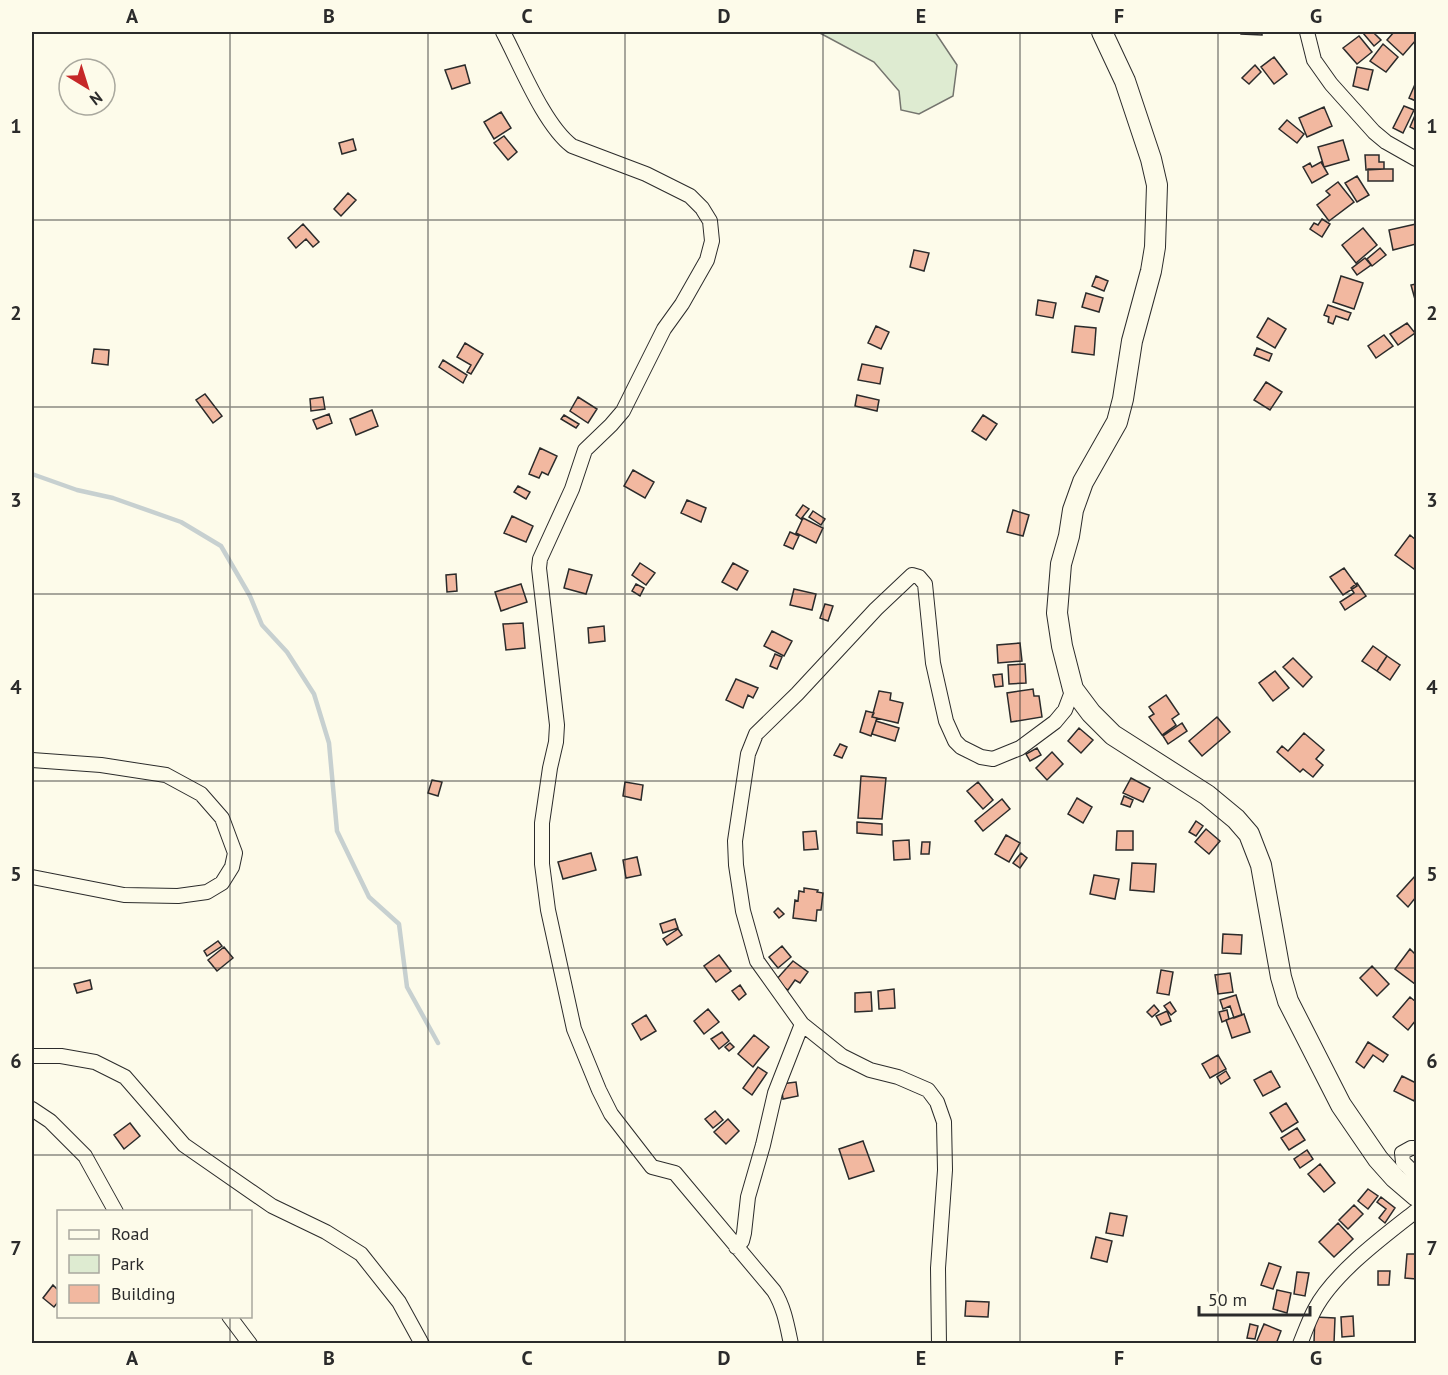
<svg xmlns="http://www.w3.org/2000/svg" width="1448" height="1375" viewBox="0 0 1448 1375" font-family="'PT Sans',sans-serif">
<rect width="100%" height="100%" fill="#fdfbea"/>
<!-- green -->
<path fill="#deebd1" stroke="#74746e" stroke-width="1.5" d="M818 32H935L957 65 953 96 919 114 901 110 899 91 874 62Z"/>
<g fill="none" stroke-linecap="round" stroke-linejoin="round">
<!-- stream -->
<path stroke="#c7d0d0" stroke-width="4.5" d="M32 474 77 490 113 498 181 522 221 546 250 596 262 625 287 652 314 694 329 743 337 831 369 897 399 924 407 987 438 1043"/>
</g>
<!-- building -->
<path fill="#f2b8a0" stroke="#2b2b2b" stroke-width="1.5" d="M1241 32H1262V35L1241 34Z
M1364 32H1378L1375 34 1381 40 1374 46 1363 33Z
M1394 32H1416V40L1403 55 1387 40Z
M1359 36 1372 52 1357 64 1343 48Z
M1383 44 1398 57 1386 72 1370 61Z
M1274 57 1287 74 1274 84 1261 67Z
M465 65 470 83 452 89 445 70Z
M1255 65 1261 72 1249 84 1242 78Z
M1357 67 1373 70 1368 90 1353 86Z
M1416 82V101L1409 98Z
M1404 106 1414 110 1403 133 1393 128Z
M1324 107 1332 126 1307 137 1299 118Z
M501 112 511 128 494 139 484 122Z
M1416 113V130L1410 127Z
M1287 120 1304 134 1297 143 1279 129Z
M504 136 517 152 508 160 494 143Z
M353 139 356 150 342 154 339 143Z
M1343 140 1349 160 1324 167 1318 147Z
M1365 155H1379V162H1384V169L1366 170Z
M1321 162 1328 174 1312 183 1303 167 1310 163 1312 167Z
M1368 169H1393V181H1368Z
M1357 176 1369 195 1357 202 1345 183Z
M1338 182 1354 202 1329 221 1317 205 1330 195 1326 191Z
M348 193 356 200 341 216 334 209Z
M1322 219 1330 224 1322 237 1310 229 1314 223 1318 225Z
M303 224 319 242 313 247 306 239 296 248 288 238Z
M1416 224V244L1393 250 1389 230Z
M1363 228 1377 245 1356 263 1342 245Z
M1380 248 1386 255 1372 266 1367 259Z
M914 250 929 253 924 271 910 267Z
M1365 258 1371 265 1357 275 1352 268Z
M1096 276 1108 281 1104 291 1092 286Z
M1341 276 1363 283 1354 309 1333 302Z
M1416 284V303L1411 285Z
M1086 293 1103 298 1099 312 1082 307Z
M1038 300 1056 303 1053 318 1036 315Z
M1328 305 1351 313 1348 320 1336 316 1333 324 1328 322 1329 317 1324 315Z
M1268 318 1286 329 1275 348 1257 337Z
M1407 323 1415 333 1398 345 1390 334Z
M876 326 889 332 881 349 868 343Z
M1075 326 1096 328 1094 355 1072 352Z
M1384 335 1393 346 1376 358 1368 346Z
M465 343 483 354 471 374 467 372 471 365 457 357Z
M1257 348 1272 354 1269 361 1254 355Z
M94 349 109 350 108 365 92 363Z
M443 360 467 375 463 383 439 367Z
M862 364 883 368 880 384 858 380Z
M1266 382 1282 392 1270 410 1254 400Z
M205 394 222 416 213 423 196 400Z
M857 395 879 400 877 411 855 406Z
M323 397 325 409 311 411 310 399Z
M578 397 597 409 588 423 570 411Z
M372 410 378 426 356 435 350 419Z
M329 414 332 423 317 429 313 420Z
M564 415 579 424 576 428 561 419Z
M983 415 997 424 986 440 972 431Z
M540 448 557 456 548 475 542 472 539 478 529 474Z
M633 470 654 482 645 498 624 486Z
M518 486 530 492 526 499 514 492Z
M687 500 706 508 701 522 681 513Z
M803 505 809 509 801 519 796 515Z
M1013 510 1029 515 1023 536 1007 532Z
M813 511 825 519 821 525 809 517Z
M512 516 533 526 526 542 504 533Z
M803 518 823 528 816 543 796 533Z
M790 532 799 536 793 549 784 545Z
M1410 535 1416 540V566L1414 569 1395 555Z
M640 563 655 573 646 585 632 575Z
M733 563 748 571 737 590 722 582Z
M1344 568 1357 586 1343 595 1330 577Z
M569 569 592 575 586 594 564 588Z
M456 574 457 591 447 592 446 575Z
M1357 583 1366 596 1345 610 1340 602 1354 593 1351 588Z
M521 584 527 602 501 611 495 592Z
M636 584 644 588 640 596 632 591Z
M794 589 816 594 812 610 790 605Z
M825 604 833 606 828 621 820 618Z
M523 623 525 648 506 650 503 624Z
M604 626 605 641 589 643 588 628Z
M772 631 792 641 784 656 764 646Z
M1020 643 1022 661 998 663 997 645Z
M1373 646 1387 656 1377 671 1362 661Z
M775 654 782 657 777 669 770 666Z
M1387 656 1400 665 1390 680 1377 671Z
M1293 658 1312 677 1303 687 1283 667Z
M1025 664 1026 683 1009 684 1008 665Z
M1275 671 1289 688 1273 701 1259 683Z
M1002 674 1003 686 995 687 993 675Z
M736 679 758 688 753 698 748 695 743 708 726 700Z
M1033 689 1034 696H1039L1042 717 1011 722 1007 693Z
M879 691 891 693 890 700 903 703 898 723 872 717Z
M1166 695 1179 714 1172 719 1176 725 1162 735 1149 717 1154 714 1149 707Z
M866 711 874 713 872 717 877 718 871 736 860 732Z
M1217 717 1230 732 1202 756 1189 741Z
M876 721 899 728 895 741 872 734Z
M1182 723 1187 731 1168 744 1163 736Z
M1079 728 1093 740 1081 753 1068 741Z
M1304 733 1324 750 1316 759 1323 765 1313 777 1303 769 1300 772 1277 752 1282 746 1288 751Z
M840 744 847 747 842 758 834 755Z
M1037 748 1041 755 1030 761 1026 754Z
M1052 752 1063 764 1047 780 1036 768Z
M861 776 886 778 882 819 858 818Z
M1131 778 1150 788 1143 802 1123 793Z
M432 780 442 782 438 796 428 793Z
M625 782 643 785 641 800 623 796Z
M978 782 993 800 983 809 967 791Z
M1124 796 1133 800 1130 807 1121 804Z
M1077 798 1092 807 1083 823 1068 814Z
M1002 799 1010 809 983 831 975 821Z
M1196 821 1203 826 1196 836 1189 832Z
M857 822 882 824V835L857 833Z
M1206 829 1220 841 1209 854 1195 842Z
M816 831 818 849 804 850 803 832Z
M1117 831H1133V850H1116Z
M1006 835 1020 843 1009 862 995 854Z
M909 840 910 859 894 860 893 841Z
M922 842H930L929 854H921Z
M591 853 596 870 563 879 558 862Z
M1021 853 1027 858 1020 868 1013 863Z
M637 857 641 875 626 878 623 860Z
M1132 863 1156 864 1154 892 1130 890Z
M1094 875 1119 879 1115 899 1090 894Z
M1416 875V897L1408 907 1397 896Z
M804 888 818 890 817 892 823 893 821 910H817L816 921 793 918 795 900 798 901 799 891 804 892Z
M778 908 784 914 779 918 774 912Z
M675 919 678 928 663 933 660 924Z
M678 929 682 935 667 945 663 939Z
M1223 934 1242 935 1241 954 1222 953Z
M218 941 222 946 207 956 204 951Z
M782 946 791 957 778 968 769 957Z
M224 947 233 958 217 971 208 960Z
M1410 949 1416 955V981L1415 984 1395 969Z
M719 955 731 971 716 982 704 966Z
M793 961 808 972 800 983 795 980 788 990 775 981Z
M1372 966 1389 984 1377 996 1360 978Z
M1161 970 1173 972 1169 995 1157 993Z
M1230 973 1233 992 1218 994 1215 975Z
M90 980 92 989 77 993 74 984Z
M740 985 746 994 739 1000 732 991Z
M894 989 895 1008 879 1009 878 991Z
M871 992 872 1011 855 1012V993Z
M1236 995 1242 1015 1234 1018 1230 1006 1223 1009 1220 1000Z
M1410 997 1416 1002V1020L1408 1030 1393 1017Z
M1170 1002 1176 1011 1171 1015 1164 1006Z
M1154 1005 1159 1011 1152 1017 1147 1012Z
M708 1009 719 1022 704 1034 694 1021Z
M1227 1010 1229 1019 1222 1022 1219 1012Z
M1167 1011 1171 1021 1161 1025 1156 1016Z
M1244 1014 1250 1032 1232 1038 1226 1020Z
M646 1015 656 1031 641 1040 632 1024Z
M722 1032 729 1041 719 1049 711 1039Z
M754 1035 769 1047 753 1067 738 1054Z
M1368 1042 1388 1055 1383 1062 1373 1055 1364 1068 1356 1062Z
M730 1043 734 1047 729 1051 725 1047Z
M1218 1055 1226 1069 1210 1078 1202 1064Z
M758 1067 767 1073 752 1095 743 1088Z
M1226 1071 1230 1078 1221 1084 1217 1077Z
M1271 1071 1280 1087 1263 1096 1254 1080Z
M1402 1076 1416 1083V1095L1414 1101 1394 1091Z
M796 1082 798 1096 783 1099 781 1084Z
M1286 1103 1298 1122 1282 1132 1270 1113Z
M715 1111 723 1120 713 1128 705 1119Z
M728 1119 739 1131 726 1144 714 1132Z
M130 1123 140 1136 124 1149 114 1135Z
M1297 1128 1305 1140 1289 1150 1281 1138Z
M863 1141 874 1171 849 1179 839 1149Z
M1307 1150 1313 1159 1300 1168 1294 1159Z
M1320 1164 1335 1183 1324 1192 1308 1174Z
M1368 1189 1378 1196 1368 1209 1358 1201Z
M1381 1197 1395 1208 1385 1223 1379 1218 1386 1209 1377 1202Z
M1354 1205 1363 1214 1348 1229 1339 1220Z
M1110 1213 1127 1216 1123 1236 1106 1233Z
M1338 1223 1353 1239 1334 1257 1319 1242Z
M1096 1237 1112 1241 1107 1262 1091 1258Z
M1407 1254H1416V1279L1405 1278Z
M1269 1263 1281 1267 1273 1289 1261 1285Z
M1378 1271H1390L1389 1285H1378Z
M1297 1272 1309 1273 1305 1296 1294 1294Z
M53 1285 58 1290V1302L54 1307 43 1298Z
M1277 1290 1291 1293 1287 1313 1273 1309Z
M966 1301 989 1302 988 1317 965 1316Z
M1353 1316 1354 1336 1342 1337 1341 1317Z
M1315 1317 1335 1318 1334 1343 1314 1342Z
M1250 1324 1258 1326 1255 1339 1247 1338Z
M1264 1324 1281 1331 1276 1344 1256 1343Z"/>
<g fill="none" stroke-linecap="round" stroke-linejoin="round">
<!-- street casing -->
<g stroke="#2b2b2b" stroke-width="16">
<path id="street" d="M503 32C520 64 544 125 572 146L646 174 690 196 702 208 710 221 712 241 707 260 682 304 664 329 623 411 611 425 585 450 572 489 540 559 539 568 557 725 556 742 550 768 542 823V864L548 910 574 1029 599 1090 611 1114 652 1167 675 1173 774 1291C784 1307 787 1325 791 1344
M1307 32 1314 60 1331 84 1374 132 1386 142 1416 159
M32 760 101 765 166 775 201 794 222 818 235 853 232 867 222 883 207 892 178 896 124 895 32 877
M32 1056H61L95 1062 125 1077 184 1145 272 1206 326 1232 361 1254 399 1302 422 1344
M32 1109 50 1121 85 1156 116 1212
M1416 1148H1411L1402 1153 1403 1162 1416 1175
M736 1247 742 1241 744 1233 748 1197 763 1145 775 1093 802 1024
M229 1316 250 1344
M939 1344 938 1268 945 1170 944 1122 937 1102 928 1090 898 1077 870 1070 842 1056 802 1024 757 961 743 911 736 865 735 841 748 754 756 734 797 694 876 609 912 575 919 577 925 584 933 663 946 721 955 741 961 747 981 757 993 759 1020 748 1055 722 1065 710 1073 689
M1300 1344C1305 1332 1309 1320 1315 1309 1334 1273 1384 1236 1416 1211"/>
</g>
<!-- secondary casing -->
<g stroke="#2b2b2b" stroke-width="22">
<path id="secondary" d="M1102 32 1125 81 1151 159 1157 185 1155 247 1151 271 1132 341 1123 399 1117 422 1083 482 1073 510 1069 536 1061 564 1057 613 1062 646 1073 689 1091 713 1113 735 1207 795 1236 819 1249 834 1261 865 1281 977 1288 1001 1341 1105 1378 1159 1395 1178 1416 1196"/>
</g>
<!-- street -->
<use href="#street" stroke="#fdfbea" stroke-width="14"/>
<!-- secondary -->
<use href="#secondary" stroke="#fdfbea" stroke-width="20"/>
</g>
<!-- grid -->
<path fill="none" stroke="#2b2b2b" stroke-width="1.5" stroke-opacity="0.55" d="M230 32V1212M428 32V1344M625 32V1344M823 32V1344M1020 32V1344M1218 32V1344M32 220H1416M32 407H1416M32 594H1416M32 781H1416M32 968H1416M32 1155H1416M230 1316V1344"/>
<!-- border -->
<rect width="1448" height="1375" fill="none" stroke="#fdfbea" stroke-width="66"/>
<!-- legend -->
<rect x="57" y="1210" width="195" height="108" fill="#fdfbea" stroke="#a9a89e" stroke-width="1.5"/>
<rect x="69" y="1230" width="30" height="9" fill="#fdfbea" stroke="#a9a89e" stroke-width="1.5"/>
<text x="111" y="1240" font-size="18" fill="#2b2b2b">Road</text>
<rect x="69" y="1255" width="30" height="18" fill="#deebd1" stroke="#a9a89e" stroke-width="1.5"/>
<text x="111" y="1270" font-size="18" fill="#2b2b2b">Park</text>
<rect x="69" y="1285" width="30" height="18" fill="#f2b8a0" stroke="#a9a89e" stroke-width="1.5"/>
<text x="111" y="1300" font-size="18" fill="#2b2b2b">Building</text>
<!-- north arrow -->
<g transform="translate(87 87) rotate(142)"><circle r="28" fill="#fdfbea" stroke="#a9a89e" stroke-width="1.5"/>
<path d="M0-4.5L10 22L0 15L-10 22Z" fill="#c62828"/>
<text y="-9" font-size="16" font-weight="bold" text-anchor="middle" fill="#2b2b2b">N</text>
</g>
<!-- scale -->
<path d="M1199 1306v9h111v-9" fill="none" stroke="#2b2b2b" stroke-width="3"/>
<text x="1208" y="1306" font-size="18" fill="#2b2b2b" stroke="#fdfbea" stroke-width="4.5" paint-order="stroke">50 m</text>
<rect x="33" y="33" width="1382" height="1309" fill="none" stroke="#2b2b2b" stroke-width="2"/>
<g font-size="20" text-anchor="middle" font-weight="bold" fill="#2b2b2b">
<text x="132" y="23">A</text>
<text x="329" y="23">B</text>
<text x="527" y="23">C</text>
<text x="724" y="23">D</text>
<text x="921" y="23">E</text>
<text x="1119" y="23">F</text>
<text x="1316" y="23">G</text>
<text x="16" y="133">1</text>
<text x="1432" y="133">1</text>
<text x="16" y="320">2</text>
<text x="1432" y="320">2</text>
<text x="16" y="507">3</text>
<text x="1432" y="507">3</text>
<text x="16" y="694">4</text>
<text x="1432" y="694">4</text>
<text x="16" y="881">5</text>
<text x="1432" y="881">5</text>
<text x="16" y="1068">6</text>
<text x="1432" y="1068">6</text>
<text x="16" y="1255">7</text>
<text x="1432" y="1255">7</text>
<text x="132" y="1365">A</text>
<text x="329" y="1365">B</text>
<text x="527" y="1365">C</text>
<text x="724" y="1365">D</text>
<text x="921" y="1365">E</text>
<text x="1119" y="1365">F</text>
<text x="1316" y="1365">G</text>
</g>
</svg>
